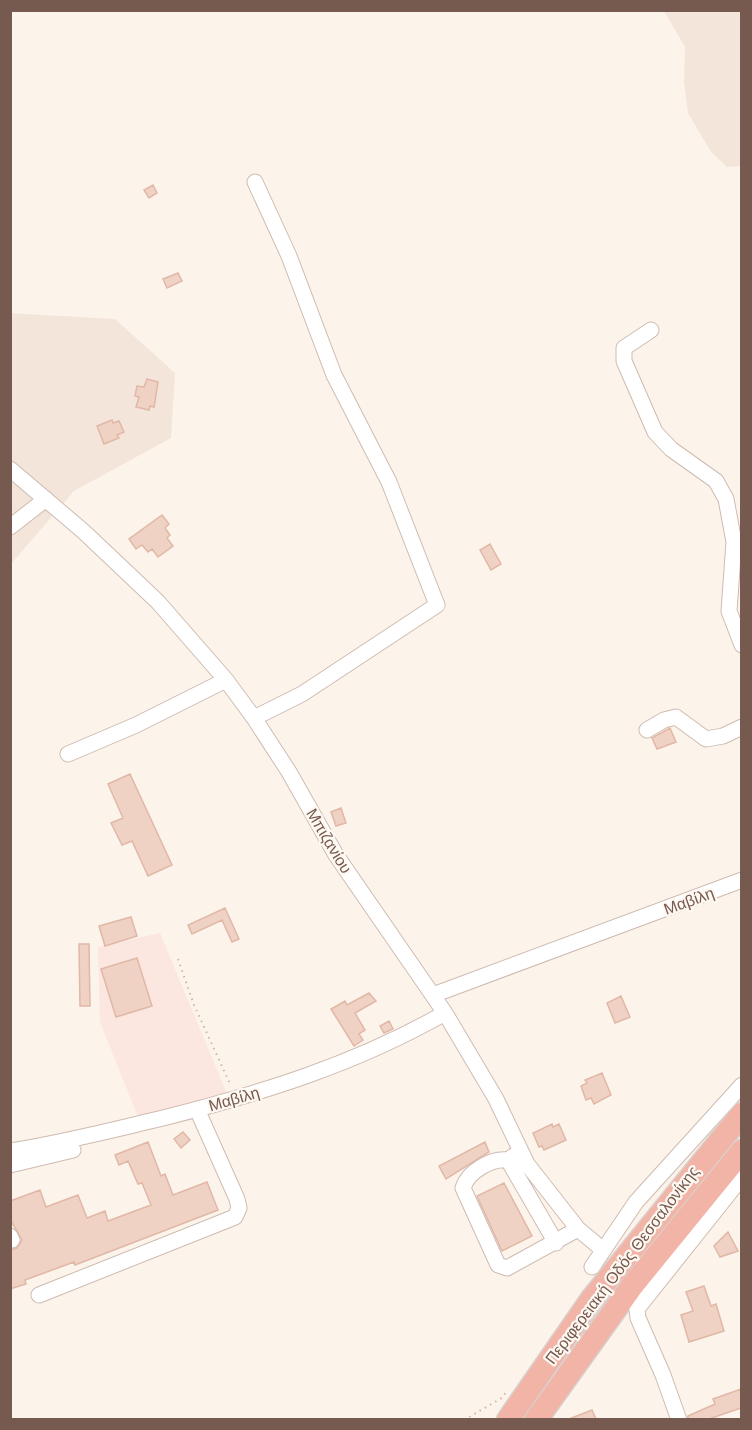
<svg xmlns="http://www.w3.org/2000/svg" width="752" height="1430" viewBox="0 0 752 1430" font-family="Helvetica,sans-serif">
<rect width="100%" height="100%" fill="#fcf4eb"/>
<!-- residential -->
<path fill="#f3e5da" d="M664 11H741V166L727 167 711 152 688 113 684 81 685 47Z
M10 313 115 319 175 373 171 438 74 491 11 564Z"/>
<!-- commercial -->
<path fill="#fbe6e0" d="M160 933 227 1094 138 1117 100 1022 98 947Z"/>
<!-- building -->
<path fill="#efd2c4" stroke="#e1b7a6" stroke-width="1.5" d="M153 185 157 193 149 198 144 190Z
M178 273 182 281 167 288 163 279Z
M147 379 158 382 154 407 150 406 149 410 136 407 139 397 135 396 137 386 144 387Z
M112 420 113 423 119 421 124 432 117 435 119 438 104 444 97 426Z
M162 515 169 524 165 528 170 535 167 538 173 546 158 557 152 549 148 552 142 545 136 549 129 539Z
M490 544 501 564 491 570 480 550Z
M670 728 676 742 657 749 652 738Z
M130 774 172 865 148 876 132 841 122 845 111 823 123 818 108 784Z
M341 808 346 823 336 826 331 812Z
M225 908 239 939 232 942 222 920 192 934 188 925Z
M131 917 137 936 105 946 99 926Z
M79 944H89L90 1006H80Z
M137 958 152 1006 116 1017 101 969Z
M369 993 376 1001 355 1013 365 1030 359 1034 363 1040 354 1046 331 1009 345 1001 347 1005Z
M621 996 630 1017 615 1023 607 1003Z
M389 1021 393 1029 384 1033 380 1026Z
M602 1073 611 1095 594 1104 591 1098 586 1100 581 1086 587 1083 585 1080Z
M552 1124 553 1127 559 1124 566 1140 544 1150 542 1146 539 1147 533 1133Z
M183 1132 190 1140 181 1148 174 1139Z
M148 1142 161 1176 165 1174 173 1195 207 1182 218 1210 75 1265 74 1262 25 1280 26 1284 10 1289V1250L17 1248 22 1240 10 1219V1201L40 1190 46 1207 78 1195 87 1218 105 1211 108 1221 151 1205 142 1183 138 1184 128 1161 119 1165 115 1155Z
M485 1142 489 1152 446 1179 439 1166Z
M504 1183 532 1236 502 1251 477 1196Z
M728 1232 738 1251 720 1257 714 1246Z
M704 1286 711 1306 716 1304 724 1331 689 1342 681 1315 693 1311 686 1292Z
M741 1389V1408L709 1419H688V1416L715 1404 713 1399Z
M592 1410 596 1419H569Z"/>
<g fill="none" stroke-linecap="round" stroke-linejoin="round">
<!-- minor casing -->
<g stroke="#cebbb1" stroke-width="17">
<path id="minor" d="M651 330 624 348V361L655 432 671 449 716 481 726 499 734 542 729 611 742 645
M10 469 83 531 158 602 226 680 254 718 289 772 336 855 445 1013 496 1099 527 1164 578 1229 602 1249
M10 527 46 499
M254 718 302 694 437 605 389 482 334 375 289 256 255 182
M647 730 664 720 676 717 706 739 723 736 742 727
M68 754 136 725 226 680
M433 995 742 880
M10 1151C62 1143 112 1130 163 1118 262 1093 356 1064 445 1013
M515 1155 508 1160 556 1243
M508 1160C492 1158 468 1171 463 1188L498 1265 507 1268 578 1229
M10 1165 73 1150
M10 1236 12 1240
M592 1267 636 1202 742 1085
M39 1295 235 1217 239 1208 237 1199 200 1116
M679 1420 663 1375 638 1318 637 1309 742 1177"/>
</g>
<!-- highway casing -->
<g stroke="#d9d1ce" stroke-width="25">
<path id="highway" d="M508 1420 591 1300 742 1114
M536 1420 632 1286 742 1151"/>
</g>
<!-- path -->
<path stroke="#d5b5a7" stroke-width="2" stroke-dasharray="1.5 4.5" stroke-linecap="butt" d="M178 959 194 1005 231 1086
M464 1420 502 1398 507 1391"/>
<!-- minor -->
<use href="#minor" stroke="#fff" stroke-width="15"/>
<!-- highway -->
<use href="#highway" stroke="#f1b4a7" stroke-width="22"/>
</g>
<g text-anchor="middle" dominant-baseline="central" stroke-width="4.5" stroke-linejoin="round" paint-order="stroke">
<!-- street labels -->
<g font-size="16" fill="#765a4f" stroke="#fef8f2">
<text transform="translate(329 841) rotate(59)">Μπιζανίου</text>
<text transform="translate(689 901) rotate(-20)">Μαβίλη</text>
<text transform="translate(234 1099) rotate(-16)">Μαβίλη</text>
<text transform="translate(622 1265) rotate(-53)">Περιφερειακή Οδός Θεσσαλονίκης</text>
</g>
</g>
<!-- border -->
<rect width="752" height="1430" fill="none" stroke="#765a4f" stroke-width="24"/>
</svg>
